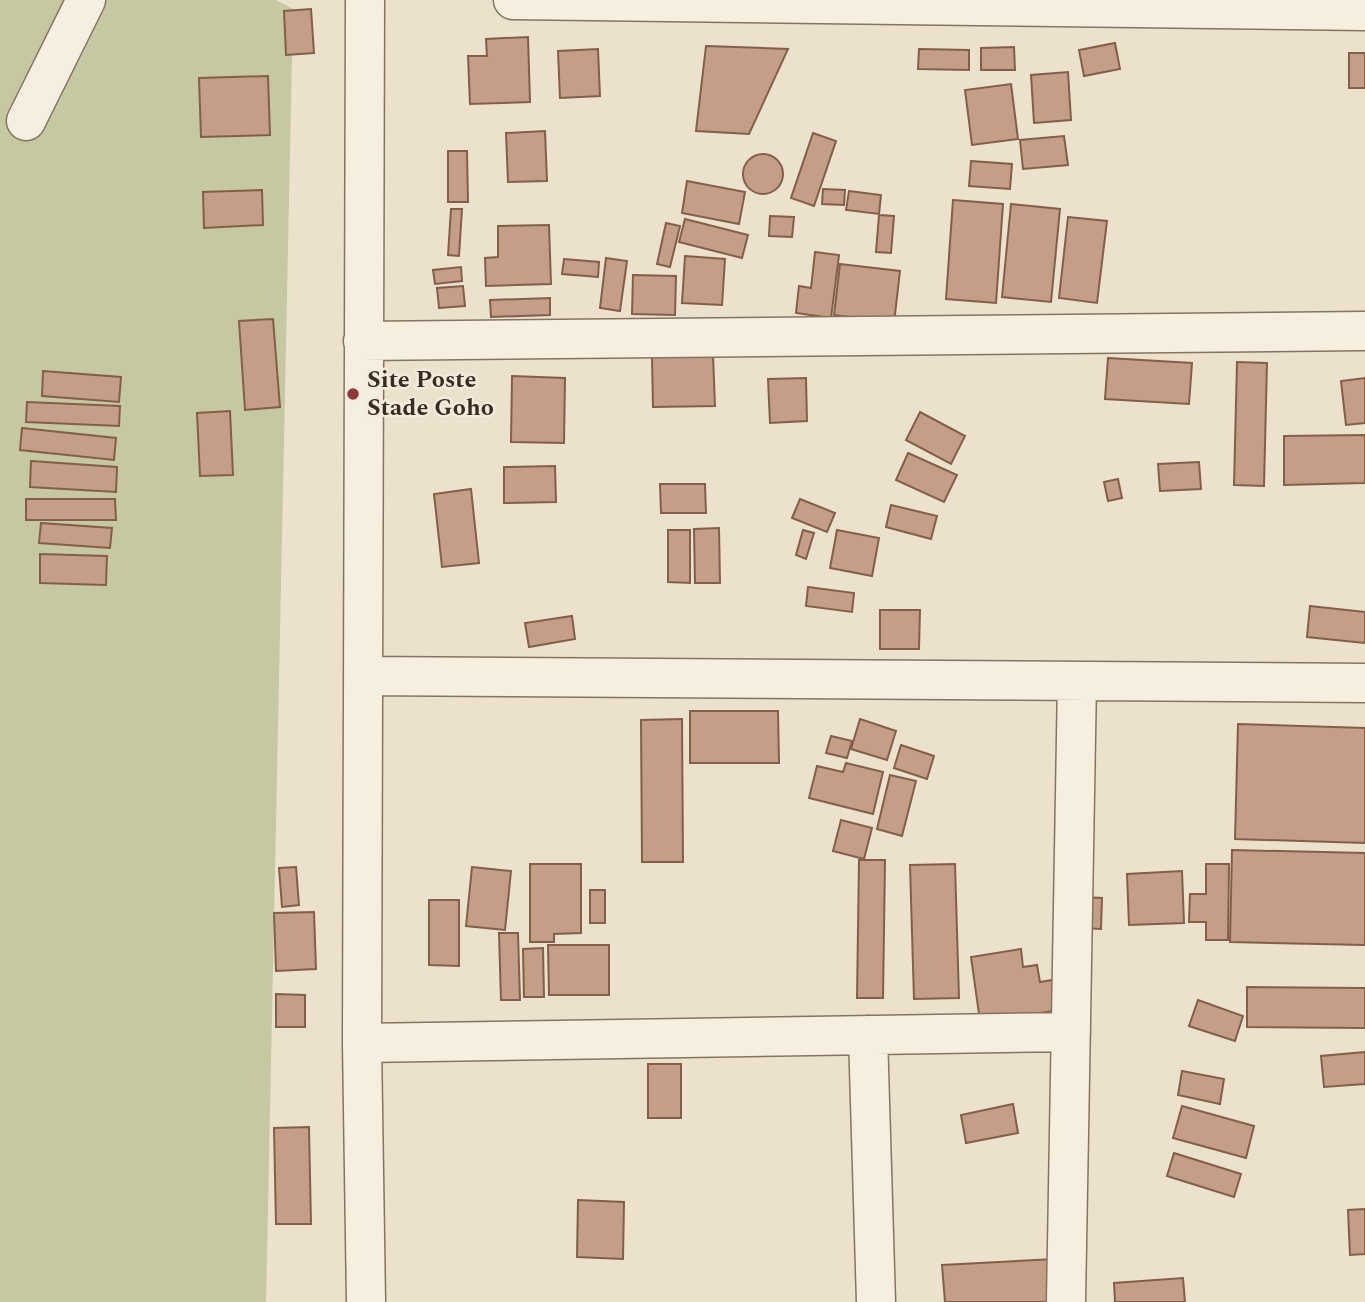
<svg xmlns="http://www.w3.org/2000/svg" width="1365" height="1302" viewBox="0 0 1365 1302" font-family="Spectral,serif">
<rect width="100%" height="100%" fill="#ebe1cc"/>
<!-- green -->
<path fill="#c5c8a1" d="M0 0H276L293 9 266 1302H0Z"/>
<!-- building -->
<path fill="#c49e86" stroke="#835f4a" stroke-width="2" d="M311 9 314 53 286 55 284 11Z
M528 37 530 102 470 104 468 56H487L486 39Z
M1115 43 1120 69 1084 76 1079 50Z
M706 46 788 49 749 134 696 131Z
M1014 47 1015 70H981V48Z
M598 49 600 96 560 98 558 51Z
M919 49 969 50V70L918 69Z
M1349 53H1365V88H1349Z
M1068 72 1071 120 1034 123 1031 75Z
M268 76 270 135 201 137 199 78Z
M1011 84 1018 139 972 145 965 90Z
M545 131 547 181 508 182 506 133Z
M813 133 836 141 814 206 791 198Z
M1064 136 1068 165 1023 169 1020 140Z
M448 151H467L468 202H448Z
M743 174a20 20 0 1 1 40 0a20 20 0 1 1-40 0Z
M971 161 1012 164 1010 189 969 186Z
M687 181 745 192 739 224 682 213Z
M823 189 845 190 844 205 822 204Z
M262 190 263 225 204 228 203 192Z
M849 191 881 195 879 214 846 210Z
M953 200 1003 204 996 303 946 299Z
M1011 204 1060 209 1051 302 1002 297Z
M451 209H462L459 256 448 255Z
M879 215 894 216 891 253 876 252Z
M770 216 794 217 792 237 769 236Z
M1068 217 1107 221 1097 303 1059 298Z
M685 219 748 235 742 258 679 242Z
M666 223 680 226 670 267 657 264Z
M549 225 551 284 486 286 485 258 498 257V226Z
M815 252 839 255 831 318 796 313 799 286 811 288Z
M685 256 725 259 722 305 682 303Z
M606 258 627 261 620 311 600 308Z
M564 259 599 262 598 277 562 274Z
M840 264 900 271 894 323 834 315Z
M461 267 462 281 435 284 433 270Z
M633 275 676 276 675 315 632 314Z
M463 286 465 306 439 308 437 288Z
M550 298V315L491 317 490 300Z
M273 319 280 407 245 410 239 321Z
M713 355 715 406 653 407 652 357Z
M1108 358 1192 363 1189 404 1105 399Z
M1237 362 1267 363 1264 486 1234 485Z
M43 371 121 377 119 402 42 396Z
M512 376 565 378 564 443 511 442Z
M806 378 807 421 770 423 768 379Z
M1365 378V423L1346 425 1341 381Z
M27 402 120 406 119 426 26 422Z
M230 411 233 475 200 476 197 413Z
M920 412 965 436 951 464 906 440Z
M22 428 116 438 114 460 20 450Z
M1365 435V483L1284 485V436Z
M908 453 957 475 944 502 896 480Z
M31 461 117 467 116 492 30 487Z
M1199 462 1201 489 1160 491 1158 464Z
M555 466 556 502 504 503V467Z
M1118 479 1122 498 1108 501 1104 482Z
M660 484H705L706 513H661Z
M471 489 479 563 442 567 434 494Z
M26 499H115L116 520H26Z
M800 499 835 513 827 532 792 518Z
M891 505 937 516 931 539 886 527Z
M41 523 112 528 110 548 39 543Z
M719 528 720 583H695L694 529Z
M668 530H690V583L668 582Z
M803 530 814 533 806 559 796 555Z
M837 530 879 538 872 576 830 568Z
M40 554 107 556 106 585 40 583Z
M808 587 854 593 852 612 806 606Z
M1310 606 1365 612V643L1307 637Z
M880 610H920L919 649H880Z
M572 616 575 639 529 647 525 623Z
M690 711H778L779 763H690Z
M682 719 683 862H642L641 720Z
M860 719 896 731 887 760 851 749Z
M1238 724 1365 728V843L1235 839Z
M831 736 852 741 847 758 826 753Z
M901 745 934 756 927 779 894 768Z
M846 763 883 772 873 814 809 798 817 766 843 772Z
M890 775 916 781 902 836 877 829Z
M841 820 872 828 864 859 833 851Z
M1232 850 1365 853V945L1230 942Z
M859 860H885L883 998H857Z
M530 864H581V933L554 934V942H530Z
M955 864 959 998 914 999 910 865Z
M1206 864H1229L1228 940H1206V922H1189L1190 894H1206Z
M296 867 299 905 282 907 279 868Z
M472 867 511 871 505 930 466 926Z
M1182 871 1184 923 1129 925 1127 874Z
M590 890H605V923H590Z
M1084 897 1102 898 1101 929 1082 928Z
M429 900H459V966L429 965Z
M314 912 316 969 276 971 274 913Z
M499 933H518L520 1000H501Z
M548 945H609V995H549Z
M543 948 544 997H524L523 949Z
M1021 949 1023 967 1037 965 1040 982 1064 978 1069 1009 980 1021 971 957Z
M1247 987 1365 988V1028L1247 1027Z
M276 994 305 995V1027H276Z
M1198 1000 1243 1016 1235 1041 1189 1026Z
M1365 1052V1084L1324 1087 1321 1056Z
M648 1064H681V1118H648Z
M1182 1071 1224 1079 1220 1104 1178 1095Z
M1013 1104 1018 1133 966 1143 961 1115Z
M1182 1106 1254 1126 1246 1158 1173 1138Z
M309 1127 311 1224H276L274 1128Z
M1174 1153 1241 1174 1234 1197 1167 1176Z
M578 1200 624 1202 623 1259 577 1257Z
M1365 1209V1254L1350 1255 1348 1210Z
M1054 1259 1056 1302H945L942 1265Z
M1183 1278 1185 1302H1115L1114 1283Z"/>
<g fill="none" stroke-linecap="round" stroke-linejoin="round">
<!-- minor casing -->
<g stroke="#867462" stroke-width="41">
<path id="minor" d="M365 0 362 1043 366 1302
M513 0 1365 11
M26 121 86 0
M363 341 1365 331
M364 676 1365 683
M868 1035 876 1302
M362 1043 1071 1032
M1066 1302 1077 681"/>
</g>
<!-- minor -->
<use href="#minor" stroke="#f6eedf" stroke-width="38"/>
</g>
<!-- markers -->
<circle fill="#8f383b" stroke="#f3ebdb" stroke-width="2.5" cx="353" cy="394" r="7"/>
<g text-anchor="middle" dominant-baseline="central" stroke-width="5" stroke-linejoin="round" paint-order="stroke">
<!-- poi labels -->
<g font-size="24" font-weight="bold" fill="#392d23" stroke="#f3ebdb" text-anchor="start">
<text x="367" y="380">Site Poste<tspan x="367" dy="28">Stade Goho</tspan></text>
</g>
</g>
</svg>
